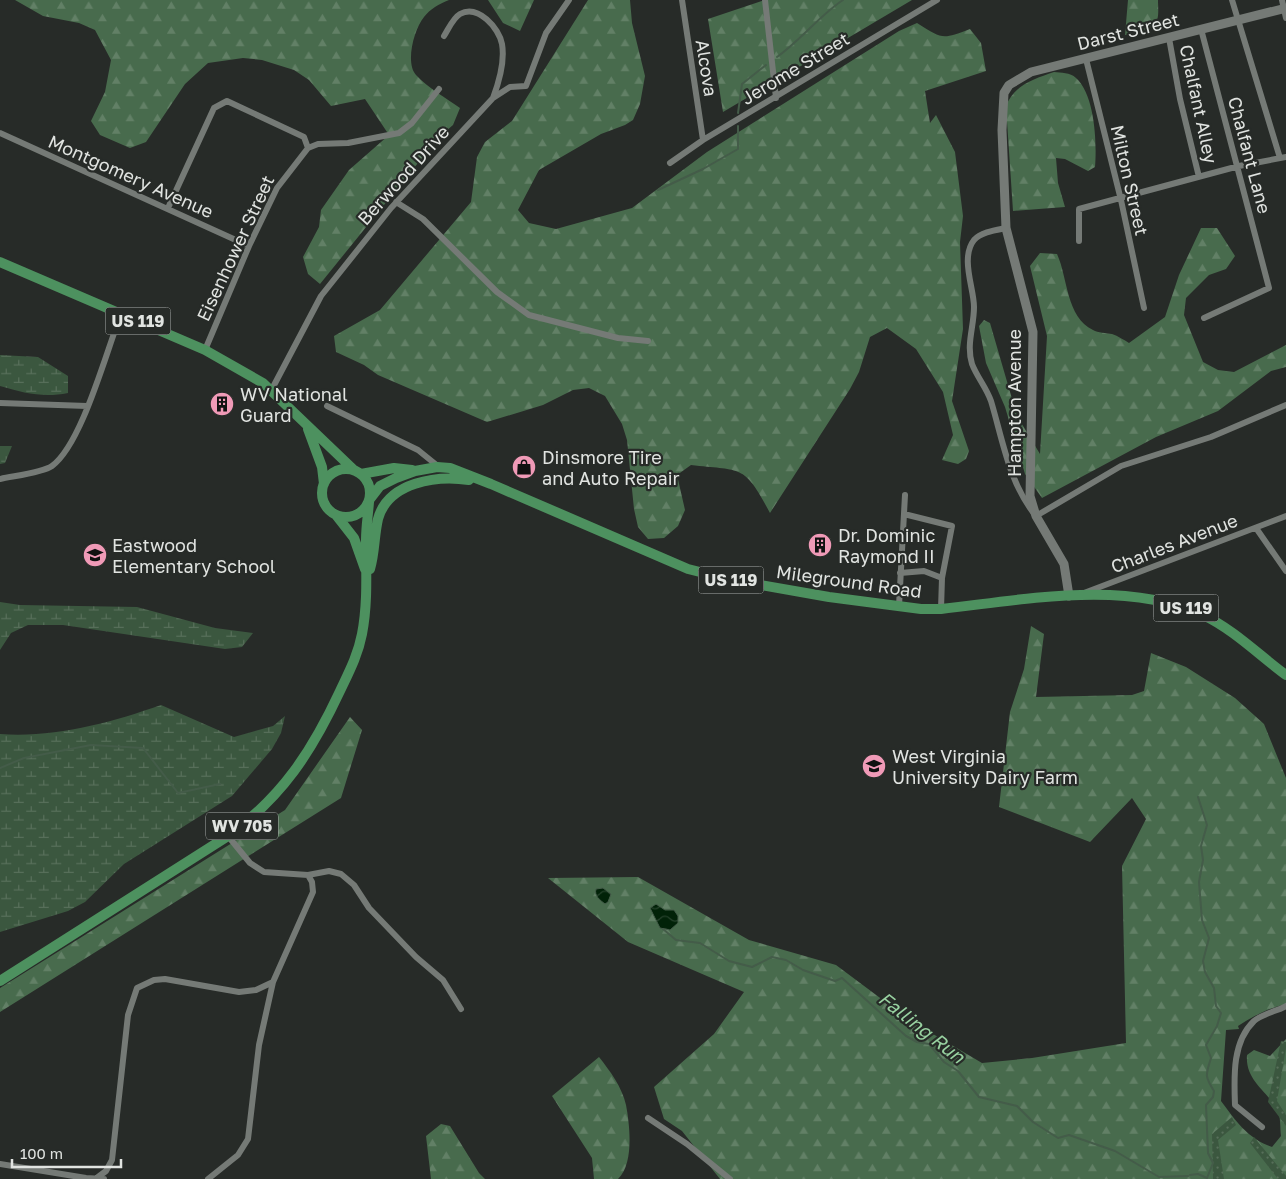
<svg xmlns="http://www.w3.org/2000/svg" width="1286" height="1179" viewBox="0 0 1286 1179" font-family="'Golos Text',sans-serif">
<defs>
<pattern id="forest-firs" width="22" height="20" patternUnits="userSpaceOnUse" patternTransform="scale(1.25)"><rect width="22" height="20" fill="#486b4d"/><path d="M5 1l3.5 6h-7zM16 11l3.5 6h-7z" fill="#628066"/></pattern>
<pattern id="wetland-marsh" width="20" height="14" patternUnits="userSpaceOnUse" patternTransform="scale(1.25)"><rect width="20" height="14" fill="#3b573f"/><path d="M1 5h8M5 5V1M11 12h8M15 12V8" fill="none" stroke="#576f5a"/></pattern>
<pattern id="park-dots" width="8" height="8" patternUnits="userSpaceOnUse" patternTransform="scale(1.25)"><rect width="8" height="8" fill="#3b573f"/><path d="M2 2h.1M6 6h.1" fill="none" stroke="#576f5a" stroke-width="1.8" stroke-linecap="round"/></pattern>
<pattern id="water-waves" width="16" height="10" patternUnits="userSpaceOnUse" patternTransform="scale(1.25)"><rect width="16" height="10" fill="#012208"/><path d="M0 5q4-4 8 0t8 0" fill="none" stroke="#26422c"/></pattern>
</defs>
<rect width="100%" height="100%" fill="#272b28"/>
<!-- forest -->
<path fill="url(#forest-firs)" d="M15 0H449C439 4 430 9 424 17 414 29 405 63 416 75 428 88 446 98 460 108L453 125 439 137 320 284 308 274 303 257 319 227 321 210 349 170 389 135 365 99 331 106 309 80 294 70 262 60 243 58 208 63 185 84 146 142 130 148 100 135 91 121 105 92 111 60 95 30 79 23 43 16Z
M488 0H534L520 31 503 23Z
M588 0H630L632 23 645 76 640 104 633 120 625 125 601 134 539 170 518 210 529 223 556 229 632 208 707 152 899 31 917 23C943 39 941 40 970 29L981 43 986 71 925 91 930 123 936 115 955 152 963 216 960 242 963 329 952 401 969 451 966 459 958 464 942 460 953 435 943 392 916 349 887 328 870 337 859 372 850 389 770 513C744 464 743 471 691 465L677 475 685 510 678 526 664 538 648 539 638 527 634 509 627 440 622 424 605 396 589 388 573 390 543 405 487 422 378 375 364 365 336 352 334 336 380 310 471 202 477 157 485 142 512 121Z
M765 0H912L723 112 708 19Z
M1128 0H1158C1158 6 1159 15 1157 20 1153 31 1135 34 1125 35Z
M1054 72C1061 73 1070 72 1076 78 1095 95 1097 143 1095 167L1088 171 1065 159 1056 158 1058 183 1065 207 1013 211 1006 106C1014 85 1034 79 1054 72Z
M1201 228H1217L1235 256 1226 269 1209 275 1186 298 1184 315 1203 362 1218 370 1234 372 1286 345V367L1271 371 1218 411 1156 437 1042 498 1025 474 1005 407 986 363 979 326 984 320 990 323 1017 416 1040 454 1047 336 1030 266 1040 253 1057 254C1068 278 1066 317 1093 330 1098 333 1106 333 1112 334 1118 336 1124 340 1129 343L1165 317 1179 275Z
M1031 626 1044 634 1036 697 1132 695 1144 691 1151 653 1186 667 1235 698 1264 724 1286 778V1004C1269 1008 1253 1016 1238 1026L1239 1029 1226 1030 1221 1101C1235 1120 1248 1139 1272 1147L1281 1136C1280 1128 1281 1116 1277 1109 1266 1090 1245 1080 1247 1055L1254 1050 1270 1056 1286 1039V1179H720L682 1131 664 1119 654 1087 714 1034 744 992 628 942 548 878 638 877 749 940 836 965 911 1021 982 1063 1032 1058 1126 1043 1122 866 1146 819 1132 798 1090 842 999 807 1010 712 1024 669Z
M350 717 362 730 341 798 0 1012V988L285 810Z
M599 1057C610 1071 622 1087 626 1105 630 1126 634 1164 618 1179H594L592 1158 552 1096Z
M441 1124 450 1126 479 1173 485 1179H431L426 1136Z"/>
<!-- wetland -->
<path fill="url(#wetland-marsh)" d="M0 355 38 357 68 376V393C43 398 24 393 0 386Z
M0 446H12L5 463 0 464Z
M0 602 20 605 137 607 215 628 253 633 242 647 225 649 63 625H28L11 633 0 650Z
M161 705 234 737 273 726 285 716 281 733 272 749 232 796 124 864 85 902 68 911 0 932V734C54 738 110 723 161 705Z"/>
<!-- park -->
<path fill="url(#park-dots)" d="M1281 1041 1286 1042V1048L1277 1101 1286 1115V1126L1268 1102Z
M1232 1117 1236 1125 1218 1140 1224 1179H1213L1212 1134Z
M1254 1137 1286 1176V1179H1278L1250 1143Z"/>
<!-- water -->
<path fill="url(#water-waves)" stroke="#445c49" d="M603 888 611 894 608 902 605 904C600 900 594 896 596 889Z
M656 904 665 910H674L678 916V923L670 930 660 928 650 908Z"/>
<g fill="none" stroke-linecap="round" stroke-linejoin="round">
<!-- stream -->
<path stroke="#445c49" stroke-width="2" d="M777 57C801 40 819 16 843 0
M738 113 742 84 766 65
M658 190 703 169 738 149V126
M0 768 24 758 91 745 143 748 178 793 220 784
M1198 797 1207 825 1201 846 1203 860 1199 882 1202 920 1209 938 1203 961 1205 972 1214 988 1216 1006 1221 1013 1217 1026 1206 1045 1211 1058C1206 1075 1204 1075 1214 1091L1213 1097 1206 1105 1208 1153 1213 1163 1207 1178
M663 929 676 940 700 943 729 961 752 967 772 957 786 960 803 970 835 981 842 978 906 1036 917 1042 929 1044 944 1062 958 1071 979 1097 1017 1106 1033 1122 1058 1138 1069 1135 1115 1151 1159 1177 1188 1176
M1190 1175 1198 1174 1207 1178"/>
<!-- street -->
<path stroke="#757a76" stroke-width="6" d="M682 0 703 140
M765 0 776 98
M1232 0 1280 158
M1282 0 1286 18
M1201 29 1269 288 1204 318
M444 36C449 28 453 18 460 14 478 4 499 28 502 44 505 61 499 82 493 98
M1169 38 1180 99 1199 177
M1086 59 1121 200 1144 308
M0 133 249 246
M308 148 318 144 348 143 399 133 412 123 439 89
M670 163 703 140 937 0
M396 202 423 219 497 292 529 315 618 338 648 341
M168 208 214 108 227 101 304 137 308 148 277 188 249 246 205 350
M1006 228C996 230 981 232 974 240 960 258 974 288 974 307 974 327 966 344 972 364 977 377 986 387 991 401 1003 441 1009 483 1036 516L1121 466 1211 437 1286 405
M1079 241V209L1239 166 1286 157
M272 389 321 296 391 208 493 98 510 87 526 86 546 33 569 0
M0 403 87 406
M327 406 418 450 439 467
M0 479C12 476 42 473 52 466 82 444 106 352 121 314
M904 514 952 526 942 578 941 609
M1256 528 1286 571
M900 573 924 571 942 578
M1084 593 1286 516
M899 606 905 495
M308 875 329 871 341 874 354 885 369 908 416 957 443 980 461 1009
M648 1118 687 1144 730 1179
M1262 1127 1235 1105C1234 1077 1232 1042 1254 1021 1262 1014 1277 1011 1286 1006
M0 1164 86 1178 104 1179
M98 1177 106 1171 112 1160 128 1015 137 988 154 980 165 979 239 992 256 990 273 982
M208 1179 238 1155 248 1139 259 1045 273 982 313 892 312 882 308 875 264 872 250 863 228 836"/>
<!-- secondary -->
<path stroke="#757a76" stroke-width="9" d="M1069 596 1064 564 1036 516 1030 496 1033 332 1006 228 1002 130 1004 93 1009 85 1031 72 1286 8"/>
<!-- primary -->
<path stroke="#4d915f" stroke-width="10" d="M0 262 205 350 263 383 355 471
M308 429 322 467 324 484
M322 493a24 24 0 1 1 48 0a24 24 0 1 1-48 0Z
M361 474 394 468 412 470
M370 499 380 486 396 478 415 471 437 467 450 468 491 484 688 569 732 580 829 597 921 609H941C1023 600 1125 579 1203 615 1233 629 1260 656 1286 675
M336 515 354 538 365 569
M370 569C375 552 374 536 378 519 388 482 437 475 469 480
M0 981 228 836C283 796 312 751 340 691 349 672 358 655 362 634 368 603 366 572 366 540 366 527 368 515 369 502"/>
</g>
<!-- icons -->
<defs>
<g id="building-disc" transform="scale(1.25)"><circle r="9.5" fill="#f09ab7" stroke="#272b28"/><path d="M-4-6H4V6H1V3H-1V6H-4ZM-2.5-4.3h1.7v1.8h-1.7ZM.8-4.3h1.7v1.8H.8ZM-2.5-1h1.7V.8h-1.7ZM.8-1h1.7V.8H.8Z" fill="#111"/></g>
<g id="shop-disc" transform="scale(1.25)"><circle r="9.5" fill="#f09ab7" stroke="#272b28"/><path d="M-5-2.5h2.3a2.7 3.5 0 0 1 5.4 0H5L5.5 6h-11ZM-1.5-2.5h3a1.5 2.3 0 0 0-3 0Z" fill="#111"/></g>
<g id="school-disc" transform="scale(1.25)"><circle r="9.5" fill="#f09ab7" stroke="#272b28"/><path d="M0-5L7-2L0 1L-7-2ZM-4 1L0 2.5L4 1V4Q0 6-4 4Z" fill="#111"/></g>
<g id="university-disc" transform="scale(1.25)"><circle r="9.5" fill="#f09ab7" stroke="#272b28"/><path d="M0-5L7-2L0 1L-7-2ZM-4 1L0 2.5L4 1V4Q0 6-4 4Z" fill="#111"/></g>
</defs>
<g fill-rule="evenodd">
<use href="#building-disc" x="222" y="404"/>
<use href="#shop-disc" x="524" y="467"/>
<use href="#building-disc" x="820" y="545"/>
<use href="#school-disc" x="95" y="555"/>
<use href="#university-disc" x="874" y="766"/>
</g>
<g text-anchor="middle" dominant-baseline="central" stroke-width="4.5" stroke-linejoin="round" paint-order="stroke">
<!-- shield labels -->
<g fill="#272b28" stroke="#a9acaa" stroke-width="1">
<rect x="105.5" y="307.5" width="65" height="27" rx="4"/>
<rect x="698.5" y="566.5" width="65" height="27" rx="4"/>
<rect x="1153.5" y="594.5" width="65" height="27" rx="4"/>
<rect x="206" y="812.5" width="72" height="27" rx="4"/>
</g>
<g font-size="16" font-weight="bold" fill="#e1e4e1">
<text x="138" y="321">US 119</text>
<text x="731" y="580">US 119</text>
<text x="1186" y="608">US 119</text>
<text x="242" y="826">WV 705</text>
</g>
<!-- street labels -->
<g font-size="18" fill="#e1e4e1" stroke="#272b28">
<text transform="translate(1128 31) rotate(-14)">Darst Street</text>
<text transform="translate(707 68) rotate(81)">Alcova</text>
<text transform="translate(795 68) rotate(-31)">Jerome Street</text>
<text transform="translate(1199 104) rotate(78)">Chalfant Alley</text>
<text transform="translate(1250 155) rotate(75)">Chalfant Lane</text>
<text transform="translate(403 175) rotate(-48)">Berwood Drive</text>
<text transform="translate(131 176) rotate(24)">Montgomery Avenue</text>
<text transform="translate(1130 180) rotate(77)">Milton Street</text>
<text transform="translate(235 248) rotate(-65)">Eisenhower Street</text>
<text transform="translate(1014 403) rotate(-90)">Hampton Avenue</text>
<text transform="translate(1174 543) rotate(-21)">Charles Avenue</text>
<text transform="translate(849 581) rotate(8)">Mileground Road</text>
</g>
<!-- poi labels -->
<g font-size="18" fill="#e1e4e1" stroke="#272b28" text-anchor="start">
<text x="240" y="394">WV National<tspan x="240" dy="21">Guard</tspan></text>
<text x="542" y="457">Dinsmore Tire<tspan x="542" dy="21">and Auto Repair</tspan></text>
<text x="838" y="535">Dr. Dominic<tspan x="838" dy="21">Raymond II</tspan></text>
<text x="112" y="545">Eastwood<tspan x="112" dy="21">Elementary School</tspan></text>
<text x="892" y="756">West Virginia<tspan x="892" dy="21">University Dairy Farm</tspan></text>
</g>
<!-- water labels -->
<g font-size="19" font-style="italic" fill="#98d2a1" stroke="#272b28">
<text transform="translate(922 1027) rotate(38)">Falling Run</text>
</g>
</g>
<!-- scale -->
<path d="M12 1159v8h109v-8" fill="none" stroke="#e1e4e1" stroke-width="2.5"/>
<text x="20" y="1159" font-size="15" fill="#e1e4e1" stroke="#272b28" stroke-width="4" paint-order="stroke">100 m</text>
</svg>
